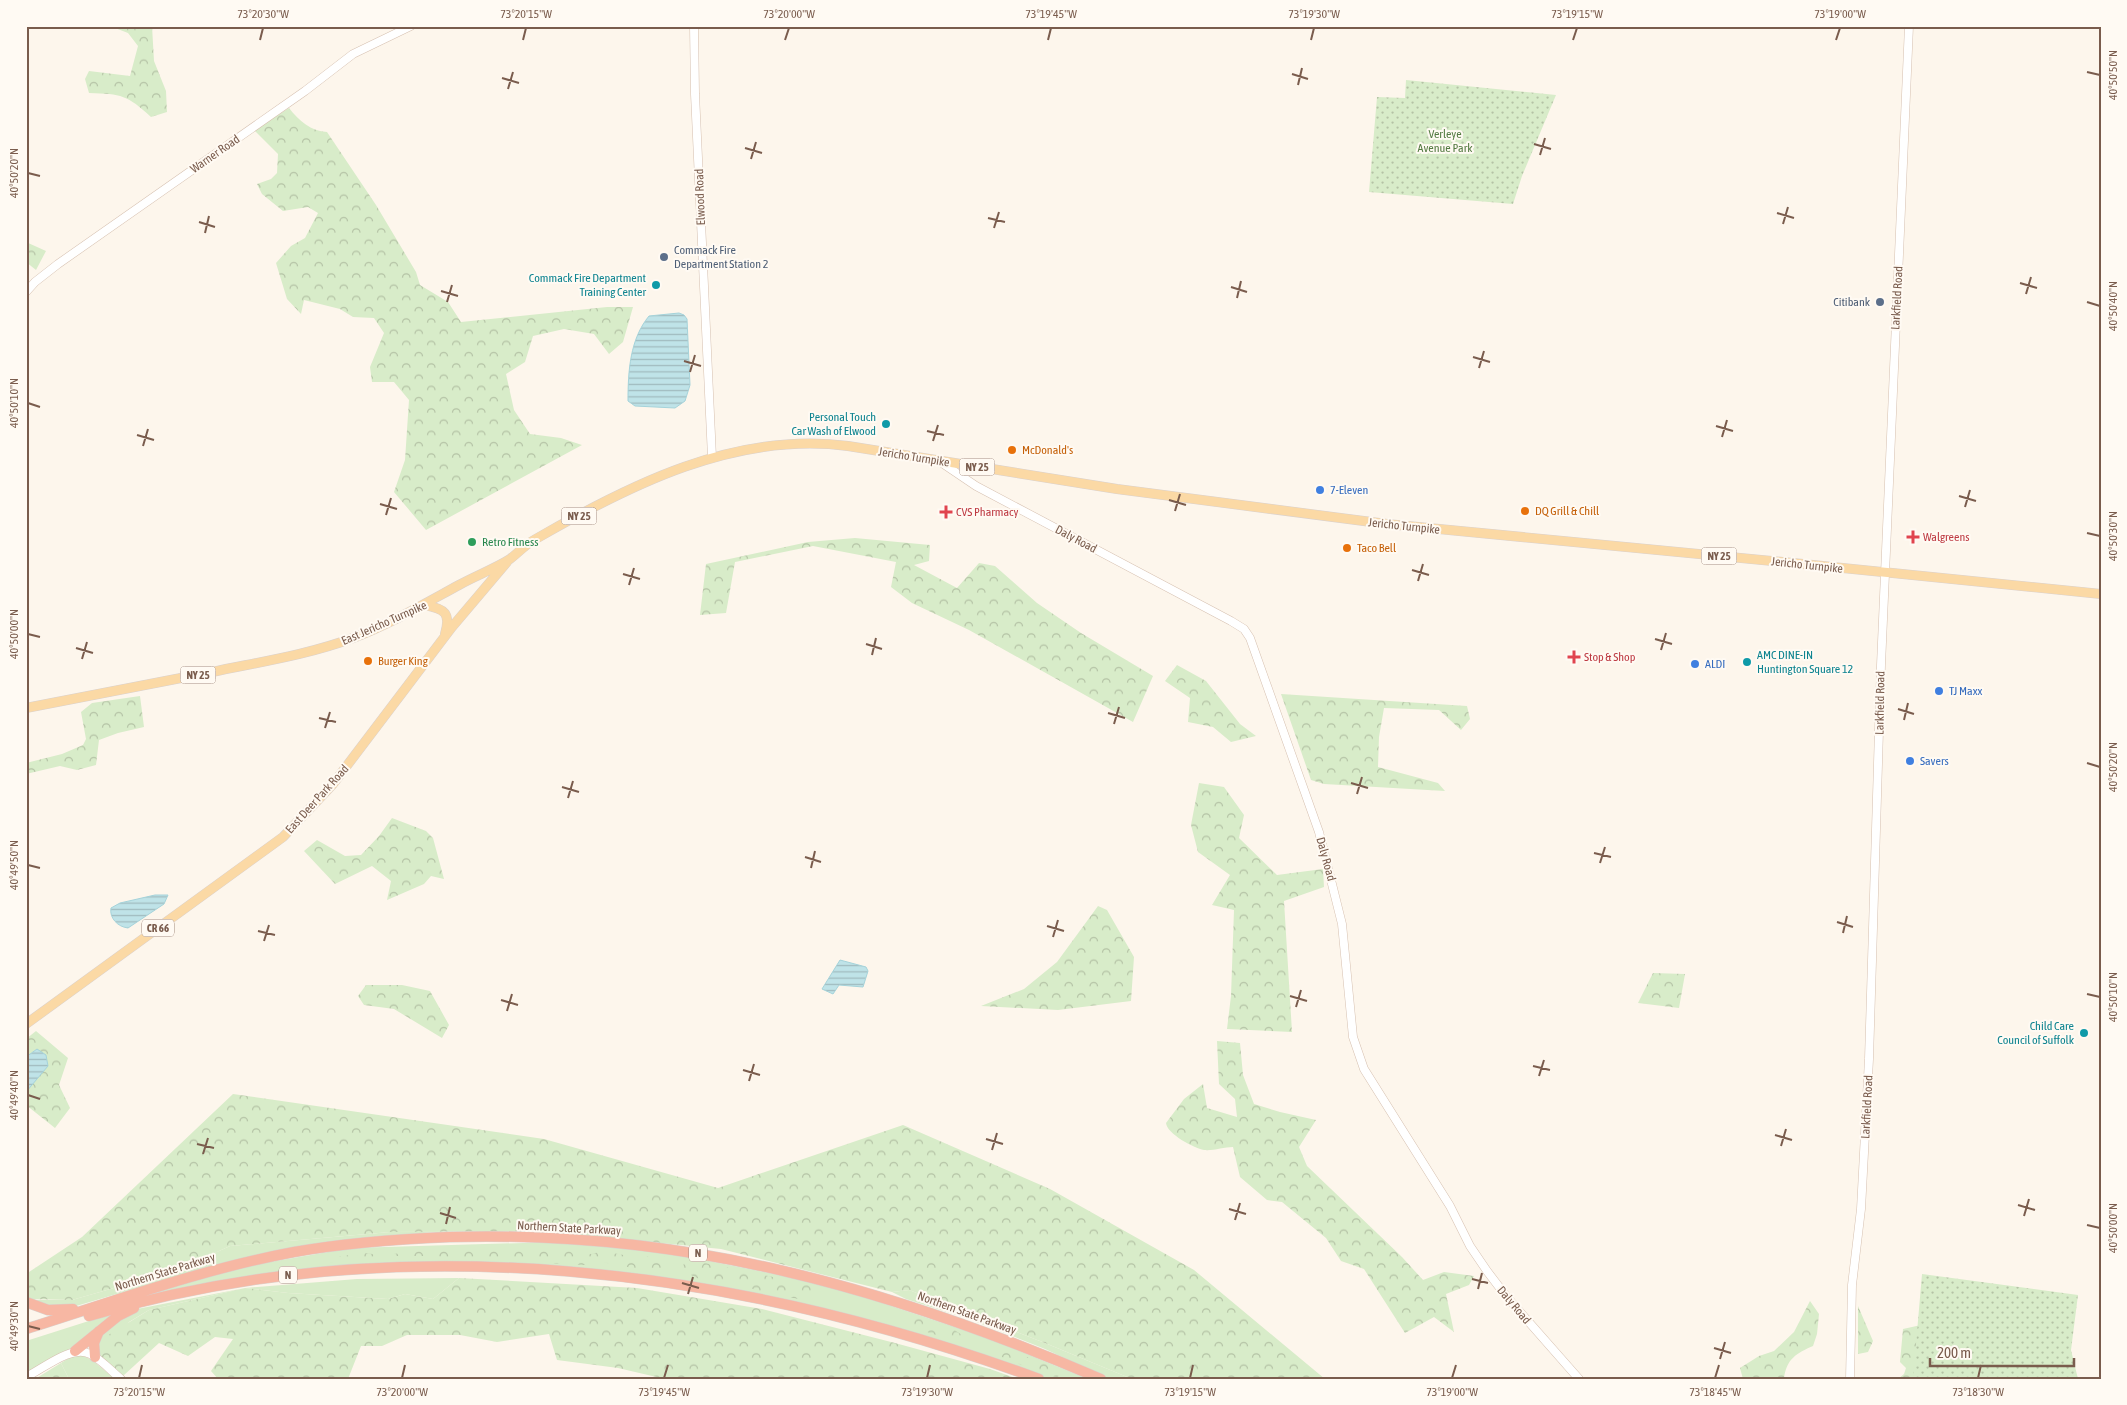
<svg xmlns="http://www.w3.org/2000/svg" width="2127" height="1405" viewBox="0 0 2127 1405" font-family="'Asap Condensed',sans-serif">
<defs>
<pattern id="forest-crowns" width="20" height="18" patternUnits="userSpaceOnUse" patternTransform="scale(1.25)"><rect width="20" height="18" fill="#d8ecc9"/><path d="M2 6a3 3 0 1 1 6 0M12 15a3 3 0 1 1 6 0" fill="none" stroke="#b4c2a5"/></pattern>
<pattern id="park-dots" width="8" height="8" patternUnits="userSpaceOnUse" patternTransform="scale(1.25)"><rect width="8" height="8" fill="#d8ecc9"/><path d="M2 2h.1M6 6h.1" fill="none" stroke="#b4c2a5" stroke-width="1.8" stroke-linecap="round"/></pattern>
<pattern id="water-rules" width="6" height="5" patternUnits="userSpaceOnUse" patternTransform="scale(1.25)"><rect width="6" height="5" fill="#bfe3e8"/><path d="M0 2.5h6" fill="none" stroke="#a0bbbe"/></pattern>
</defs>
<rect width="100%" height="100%" fill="#fdf6ec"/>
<!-- grass -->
<path fill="#d8ecc9" d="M446 1231 344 1240 208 1267 66 1309 28 1300H72L180 1269 230 1246 390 1232Z
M555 1242 623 1248 684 1256 825 1284 988 1338 1088 1379H1044L761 1297 480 1264 198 1285 135 1299 172 1286 252 1265 351 1248Z
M459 1278 433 1299 405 1294 388 1299 288 1293 245 1288 149 1310 129 1322 101 1360 98 1356V1340L107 1329 137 1309 245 1288 357 1279Z
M909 1290 1045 1343 1132 1379H1109L1045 1349 969 1319 906 1299 892 1292Z
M117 1312 118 1315 65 1353 26 1375V1341Z
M81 1355 92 1360 115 1379H69L61 1363 72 1356Z"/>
<!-- forest -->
<path fill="url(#forest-crowns)" d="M116 26H152L154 61 166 91 167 112 151 117C127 95 122 94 89 93L85 79 89 71 130 76 138 46 128 33 115 28Z
M289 108C299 121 311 131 327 132L376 205 416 272 420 285 448 302 461 322 607 307H633L623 342 609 354 594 334 564 329 533 336 525 362 506 374 514 410 530 434 561 438 582 445 426 530 394 492 405 460 409 400 394 382H372L370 367 384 333 374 318 353 317 340 309 304 300 301 314 287 299 276 263 291 246 305 238 318 213 308 207 283 211 262 194 257 184 271 179 277 173 278 154 254 130Z
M26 242 46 251 36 270 26 262Z
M855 538 930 545 929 561 914 565 957 588 979 563 995 566 1037 603 1081 633 1153 676 1133 722 969 630 912 603 891 587 896 562 813 546 735 562 726 613 700 615 706 564 808 542Z
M1177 665 1206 681 1240 724 1256 736 1231 742 1213 727 1188 722 1190 698 1165 681Z
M1281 694 1467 706 1470 719 1461 730 1439 710 1384 708 1379 737 1378 767 1438 783 1445 791 1324 784 1311 780Z
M140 696 144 727 118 733 99 740 96 765 77 770 60 766 26 774V763L62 754 83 745 86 739 81 712 92 703Z
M1199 783 1224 787 1244 815 1239 838 1277 875 1323 869 1324 887 1284 901 1292 1032 1227 1029 1231 996 1234 910 1212 905 1230 875 1198 852 1191 825Z
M392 818 426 831 433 838 444 879 431 876 424 884 387 900 391 881 372 866 335 884 304 851 317 840 345 856 361 855 379 836Z
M1098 906 1107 910 1134 957 1131 1001 1058 1010 981 1006 1024 989 1057 962Z
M1653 973 1685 974 1679 1008 1638 1003Z
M366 985H402L430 991 449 1025 442 1038 394 1009 364 1005 358 996Z
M36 1031 68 1058 59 1085 70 1108 55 1128 26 1105V1092L28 1091 37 1049 26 1057V1039Z
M1217 1041 1240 1043 1243 1075 1254 1104 1280 1112 1316 1120 1299 1147 1307 1166 1402 1257 1423 1280 1444 1272 1474 1276 1469 1285 1446 1294 1454 1332 1434 1317 1405 1333 1364 1269 1341 1261 1326 1238 1282 1202 1267 1200 1240 1177 1233 1147C1224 1147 1213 1151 1204 1150 1194 1148 1167 1134 1166 1123L1184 1099 1203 1084 1207 1108 1237 1117 1235 1099 1219 1084Z
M233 1094 544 1139 718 1188 903 1125 1050 1189 1194 1270 1325 1379H1132L1045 1343 909 1290 892 1292 721 1249 540 1231 390 1232 230 1246 180 1269 72 1300 26 1299V1274L82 1237Z
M489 1247 559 1248 577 1253 592 1254 602 1251 640 1258 655 1255 676 1259 672 1267C661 1270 649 1271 637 1269 619 1266 615 1262 595 1263L592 1267 585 1265 450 1258 435 1256H394L393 1254 429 1250Z
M364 1253 381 1255C365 1260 330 1266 315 1260Z
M685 1259 808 1284 815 1286 818 1293 815 1298 808 1301 759 1291 736 1283 701 1280 687 1273 683 1267Z
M459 1278 637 1288 762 1309 895 1343 990 1369 1018 1379H665L618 1368 557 1360 549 1334 497 1342 460 1335H407L382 1346H361L348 1379H218L211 1371 233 1339 215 1337 188 1356 159 1343 123 1376 101 1360 105 1337 149 1310 245 1288 288 1293 388 1299 405 1294 433 1299Z
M1810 1301 1819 1314 1817 1334 1813 1346C1797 1353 1786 1359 1784 1379H1743L1740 1368 1759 1356 1774 1351 1794 1332Z
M1858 1306 1873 1341 1868 1352 1858 1354Z
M899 1312 953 1329 962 1335 965 1342 960 1343 900 1323 896 1316Z
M1921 1325 1916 1379H1898L1904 1374 1906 1368 1900 1362 1903 1329Z
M997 1349H1005L1060 1369 1064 1373 1057 1377 1046 1375 997 1355Z
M61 1363 69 1379H35Z"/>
<!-- park -->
<path fill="url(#park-dots)" d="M1406 80 1556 95 1522 176 1513 204 1369 192 1377 97 1405 98Z
M1922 1274 2078 1295 2071 1350 2078 1379H1913Z"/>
<!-- water -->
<path fill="url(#water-rules)" stroke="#a5d3da" d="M679 313 684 315 687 319 690 385 685 401 675 408 635 406 628 401C628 371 630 339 649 316Z
M155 895H168L164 904 128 928C118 927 109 918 111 908L120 903Z
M840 960 866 967 868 971 863 987 839 985 833 994 822 989Z
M37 1049 46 1055 48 1066 26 1092V1057Z"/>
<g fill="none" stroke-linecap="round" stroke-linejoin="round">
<!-- secondary casing -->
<g stroke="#d6c0b0" stroke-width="9">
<path id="secondary" d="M694 26 695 94 712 457
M26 292 35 282 58 264 305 91 353 54 411 26
M939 461 976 486 1231 621 1244 629 1250 638 1319 832 1342 924 1353 1037 1364 1069 1450 1206 1470 1246 1487 1271 1506 1296 1579 1379
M26 1377C43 1369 72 1344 90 1354 102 1360 111 1371 121 1379
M1850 1379 1852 1285 1861 1209 1869 1059 1881 665 1909 26"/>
</g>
<!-- primary casing -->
<g stroke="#dad1cd" stroke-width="10">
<path id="primary" d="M425 605C445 609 451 613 445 634
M26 708C88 696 150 684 212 672 259 662 307 655 353 638 390 624 424 604 459 585 475 576 494 569 510 559 518 553 525 545 534 540 629 485 736 431 848 446L1117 489 1387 524 1803 564 2101 594
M26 1024 283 837 333 784 452 627 507 562"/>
</g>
<!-- highway casing -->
<g stroke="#dad1cd" stroke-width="11">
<path id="highway" d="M26 1302 48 1310 73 1309
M89 1316C400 1224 739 1268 1039 1379
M26 1329C115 1301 202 1269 294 1252 345 1243 397 1239 449 1237 683 1230 888 1287 1101 1379
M75 1351 118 1316 134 1308
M95 1357 94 1343 99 1331"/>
</g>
<!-- secondary -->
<use href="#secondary" stroke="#fff" stroke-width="8"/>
<!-- primary -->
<use href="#primary" stroke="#fbd9a5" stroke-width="9"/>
<!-- highway -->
<use href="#highway" stroke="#f7b7a3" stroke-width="10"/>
</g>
<!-- ticks -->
<path fill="none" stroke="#7a5c4d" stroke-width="2" d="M260 40 263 28M523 40 526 28M785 40 789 28M1048 40 1051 28M1311 40 1314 28M1573 40 1577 28M1836 40 1840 28M2087 72 2100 75M1292 74 1308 79M502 78 519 83M1298 85 1302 68M508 89 513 72M1534 144 1551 149M745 148 762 153M1540 155 1545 138M751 159 756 142M28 173 40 176M1777 213 1794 218M988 218 1005 222M199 222 215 227M1783 224 1788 207M994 228 999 212M205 233 209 216M2020 283 2037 288M1231 287 1247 292M441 291 458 296M2026 294 2031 277M1237 298 1241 281M447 302 452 285M2087 302 2100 306M1473 357 1490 362M684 361 701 366M1479 368 1484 351M690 372 695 355M28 403 40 407M1716 426 1733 431M927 431 944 435M137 435 154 440M1722 437 1727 420M933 441 938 425M143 446 148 429M1959 496 1976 501M1169 500 1186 505M380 504 397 509M1965 507 1970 490M1175 511 1180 494M386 515 391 498M2087 533 2100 536M1412 570 1429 575M623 574 640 579M1418 581 1423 564M629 585 634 568M28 634 40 637M1655 639 1672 644M866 644 882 649M76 648 93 653M1661 650 1666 633M872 655 876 638M82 659 87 642M1898 709 1914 714M1108 713 1125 718M319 718 336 722M1904 720 1908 703M1114 724 1119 707M325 728 330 712M2087 763 2100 767M1351 783 1368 788M562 787 579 792M1357 794 1362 777M568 798 573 781M1594 853 1611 857M805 857 821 862M1600 863 1605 847M28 865 40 868M811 868 815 851M1837 922 1853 927M1047 926 1064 931M258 931 275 935M1843 933 1847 916M1053 937 1058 920M264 941 269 925M2087 994 2100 997M1290 996 1307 1001M501 1000 518 1005M1296 1007 1301 990M507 1011 512 994M1533 1066 1550 1070M743 1070 760 1075M1539 1076 1544 1060M749 1081 754 1064M28 1095 40 1099M1775 1135 1792 1140M986 1139 1003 1144M197 1144 214 1148M1781 1146 1786 1129M992 1150 997 1133M203 1154 208 1138M2018 1205 2035 1210M1229 1209 1246 1214M440 1213 456 1218M2024 1216 2029 1199M1235 1220 1240 1203M446 1224 450 1207M2087 1225 2100 1228M1472 1279 1488 1283M682 1283 699 1288M1478 1289 1482 1273M688 1294 693 1277M28 1326 40 1329M1714 1348 1731 1353M1720 1359 1725 1342M139 1378 142 1365M402 1378 405 1365M664 1378 668 1365M927 1378 930 1365M1190 1378 1193 1365M1452 1378 1456 1365M1715 1378 1719 1365M1978 1378 1981 1365"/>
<!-- markers -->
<g fill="#5c6f8a" stroke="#fffaf3" stroke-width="2">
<circle cx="664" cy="257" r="5"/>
<circle cx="1880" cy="302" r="5"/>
</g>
<g fill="#0f9aa8" stroke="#fffaf3" stroke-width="2">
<circle cx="656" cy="285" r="5"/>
<circle cx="886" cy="424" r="5"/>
<circle cx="1747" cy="662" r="5"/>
<circle cx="2084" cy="1033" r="5"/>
</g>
<g fill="#e8710a" stroke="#fffaf3" stroke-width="2">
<circle cx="1012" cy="450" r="5"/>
<circle cx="1525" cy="511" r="5"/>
<circle cx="1347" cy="548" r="5"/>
<circle cx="368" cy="661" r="5"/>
</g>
<g fill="#3f7fe0" stroke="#fffaf3" stroke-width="2">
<circle cx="1320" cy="490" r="5"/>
<circle cx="1695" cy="664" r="5"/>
<circle cx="1939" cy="691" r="5"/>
<circle cx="1910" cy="761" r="5"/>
</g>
<g fill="#e0444e" stroke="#fffaf3" stroke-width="2">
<path d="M943.5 504.5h5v5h5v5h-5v5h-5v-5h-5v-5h5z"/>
<path d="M1910.5 529.5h5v5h5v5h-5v5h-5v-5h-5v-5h5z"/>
<path d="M1571.5 649.5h5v5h5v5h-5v5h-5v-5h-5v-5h5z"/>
</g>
<circle fill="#2e9e5b" stroke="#fffaf3" stroke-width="2" cx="472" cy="542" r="5"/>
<g text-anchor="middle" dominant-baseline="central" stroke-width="4" stroke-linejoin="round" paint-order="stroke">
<!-- shield labels -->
<g fill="#fffaf3" stroke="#a28b7f" stroke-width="1">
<rect x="959.5" y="458.5" width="35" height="17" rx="4"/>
<rect x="561.5" y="507.5" width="35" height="17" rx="4"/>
<rect x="1701.5" y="547.5" width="35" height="17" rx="4"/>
<rect x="180.5" y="666.5" width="35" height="17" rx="4"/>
<rect x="142" y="919.5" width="32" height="17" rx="4"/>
<rect x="689" y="1244.5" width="18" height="17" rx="4"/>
<rect x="279" y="1266.5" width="18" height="17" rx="4"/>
</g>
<g font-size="11" font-weight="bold" fill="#7a5c4d">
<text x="977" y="467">NY 25</text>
<text x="579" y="516">NY 25</text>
<text x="1719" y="556">NY 25</text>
<text x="198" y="675">NY 25</text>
<text x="158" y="928">CR 66</text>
<text x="698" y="1253">N</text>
<text x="288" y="1275">N</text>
</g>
<!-- park labels -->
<g font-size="12" fill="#537a41" stroke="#fffaf3">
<text x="1445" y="134">Verleye<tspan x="1445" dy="14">Avenue Park</tspan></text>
</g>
<!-- street labels -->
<g font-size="12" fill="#7a5c4d" stroke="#fffaf3">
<text transform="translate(215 154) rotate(-35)">Warner Road</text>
<text transform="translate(700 197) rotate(-92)">Elwood Road</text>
<text transform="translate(1897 298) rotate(-87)">Larkfield Road</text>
<text transform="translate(914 457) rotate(9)">Jericho Turnpike</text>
<text transform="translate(1404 526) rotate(6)">Jericho Turnpike</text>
<text transform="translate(1076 539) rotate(28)">Daly Road</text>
<text transform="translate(1807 565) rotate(6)">Jericho Turnpike</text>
<text transform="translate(384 623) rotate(-24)">East Jericho Turnpike</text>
<text transform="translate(1880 703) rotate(-89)">Larkfield Road</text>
<text transform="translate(317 799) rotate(-48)">East Deer Park Road</text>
<text transform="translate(1326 859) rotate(75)">Daly Road</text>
<text transform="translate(1867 1107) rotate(-87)">Larkfield Road</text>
<text transform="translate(569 1228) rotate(3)">Northern State Parkway</text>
<text transform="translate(165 1272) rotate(-17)">Northern State Parkway</text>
<text transform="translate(1514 1305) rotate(50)">Daly Road</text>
<text transform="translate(967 1313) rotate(20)">Northern State Parkway</text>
</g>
<!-- service labels -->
<g font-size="12" fill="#4e5e75" stroke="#fffaf3" text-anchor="start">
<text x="674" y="250">Commack Fire<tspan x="674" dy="14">Department Station 2</tspan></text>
<text x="1870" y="302" text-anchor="end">Citibank</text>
</g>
<!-- culture labels -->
<g font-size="12" fill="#0d838f" stroke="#fffaf3" text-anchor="end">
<text x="646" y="278">Commack Fire Department<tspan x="646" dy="14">Training Center</tspan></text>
<text x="876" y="417">Personal Touch<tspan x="876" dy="14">Car Wash of Elwood</tspan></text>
<text x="1757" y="655" text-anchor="start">AMC DINE-IN<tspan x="1757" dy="14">Huntington Square 12</tspan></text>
<text x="2074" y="1026">Child Care<tspan x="2074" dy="14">Council of Suffolk</tspan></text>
</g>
<!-- food labels -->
<g font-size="12" fill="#c56008" stroke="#fffaf3" text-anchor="start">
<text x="1022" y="450">McDonald's</text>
<text x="1535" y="511">DQ Grill &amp; Chill</text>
<text x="1357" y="548">Taco Bell</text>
<text x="378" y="661">Burger King</text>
</g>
<!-- shop labels -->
<g font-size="12" fill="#366cbe" stroke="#fffaf3" text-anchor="start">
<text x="1330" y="490">7-Eleven</text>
<text x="1705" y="664">ALDI</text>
<text x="1949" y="691">TJ Maxx</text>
<text x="1920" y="761">Savers</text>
</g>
<!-- health labels -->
<g font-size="12" fill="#be3a42" stroke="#fffaf3" text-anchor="start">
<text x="956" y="512">CVS Pharmacy</text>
<text x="1923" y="537">Walgreens</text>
<text x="1584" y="657">Stop &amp; Shop</text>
</g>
<!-- leisure labels -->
<g font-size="12" fill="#27864d" stroke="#fffaf3" text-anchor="start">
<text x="482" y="542">Retro Fitness</text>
</g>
</g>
<!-- border -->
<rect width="2127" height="1405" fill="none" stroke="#fffaf3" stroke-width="55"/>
<!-- scale -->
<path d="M1930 1358v8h144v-8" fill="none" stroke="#7a5c4d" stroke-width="2.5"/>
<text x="1937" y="1358" font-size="15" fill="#7a5c4d" stroke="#fffaf3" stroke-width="4" paint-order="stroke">200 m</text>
<rect x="28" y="28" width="2072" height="1350" fill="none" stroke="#7a5c4d" stroke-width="2"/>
<g font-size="12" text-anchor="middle" fill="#7a5c4d">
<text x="263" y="18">73°20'30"W</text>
<text x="526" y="18">73°20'15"W</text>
<text x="789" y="18">73°20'00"W</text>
<text x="1051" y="18">73°19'45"W</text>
<text x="1314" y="18">73°19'30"W</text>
<text x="1577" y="18">73°19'15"W</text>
<text x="1840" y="18">73°19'00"W</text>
<text transform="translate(2113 75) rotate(-90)" y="4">40°50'50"N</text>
<text transform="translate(14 173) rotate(-90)" y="4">40°50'20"N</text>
<text transform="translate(2113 306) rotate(-90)" y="4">40°50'40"N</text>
<text transform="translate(14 403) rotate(-90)" y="4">40°50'10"N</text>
<text transform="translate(2113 536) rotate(-90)" y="4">40°50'30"N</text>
<text transform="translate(14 634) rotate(-90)" y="4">40°50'00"N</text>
<text transform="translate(2113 767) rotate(-90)" y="4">40°50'20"N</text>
<text transform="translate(14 865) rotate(-90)" y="4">40°49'50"N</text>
<text transform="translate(2113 997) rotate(-90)" y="4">40°50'10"N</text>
<text transform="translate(14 1095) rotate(-90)" y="4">40°49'40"N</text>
<text transform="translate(2113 1228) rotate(-90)" y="4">40°50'00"N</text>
<text transform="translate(14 1326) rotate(-90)" y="4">40°49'30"N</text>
<text x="139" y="1396">73°20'15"W</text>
<text x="402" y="1396">73°20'00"W</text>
<text x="664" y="1396">73°19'45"W</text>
<text x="927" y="1396">73°19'30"W</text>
<text x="1190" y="1396">73°19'15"W</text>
<text x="1452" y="1396">73°19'00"W</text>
<text x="1715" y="1396">73°18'45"W</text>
<text x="1978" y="1396">73°18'30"W</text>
</g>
</svg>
